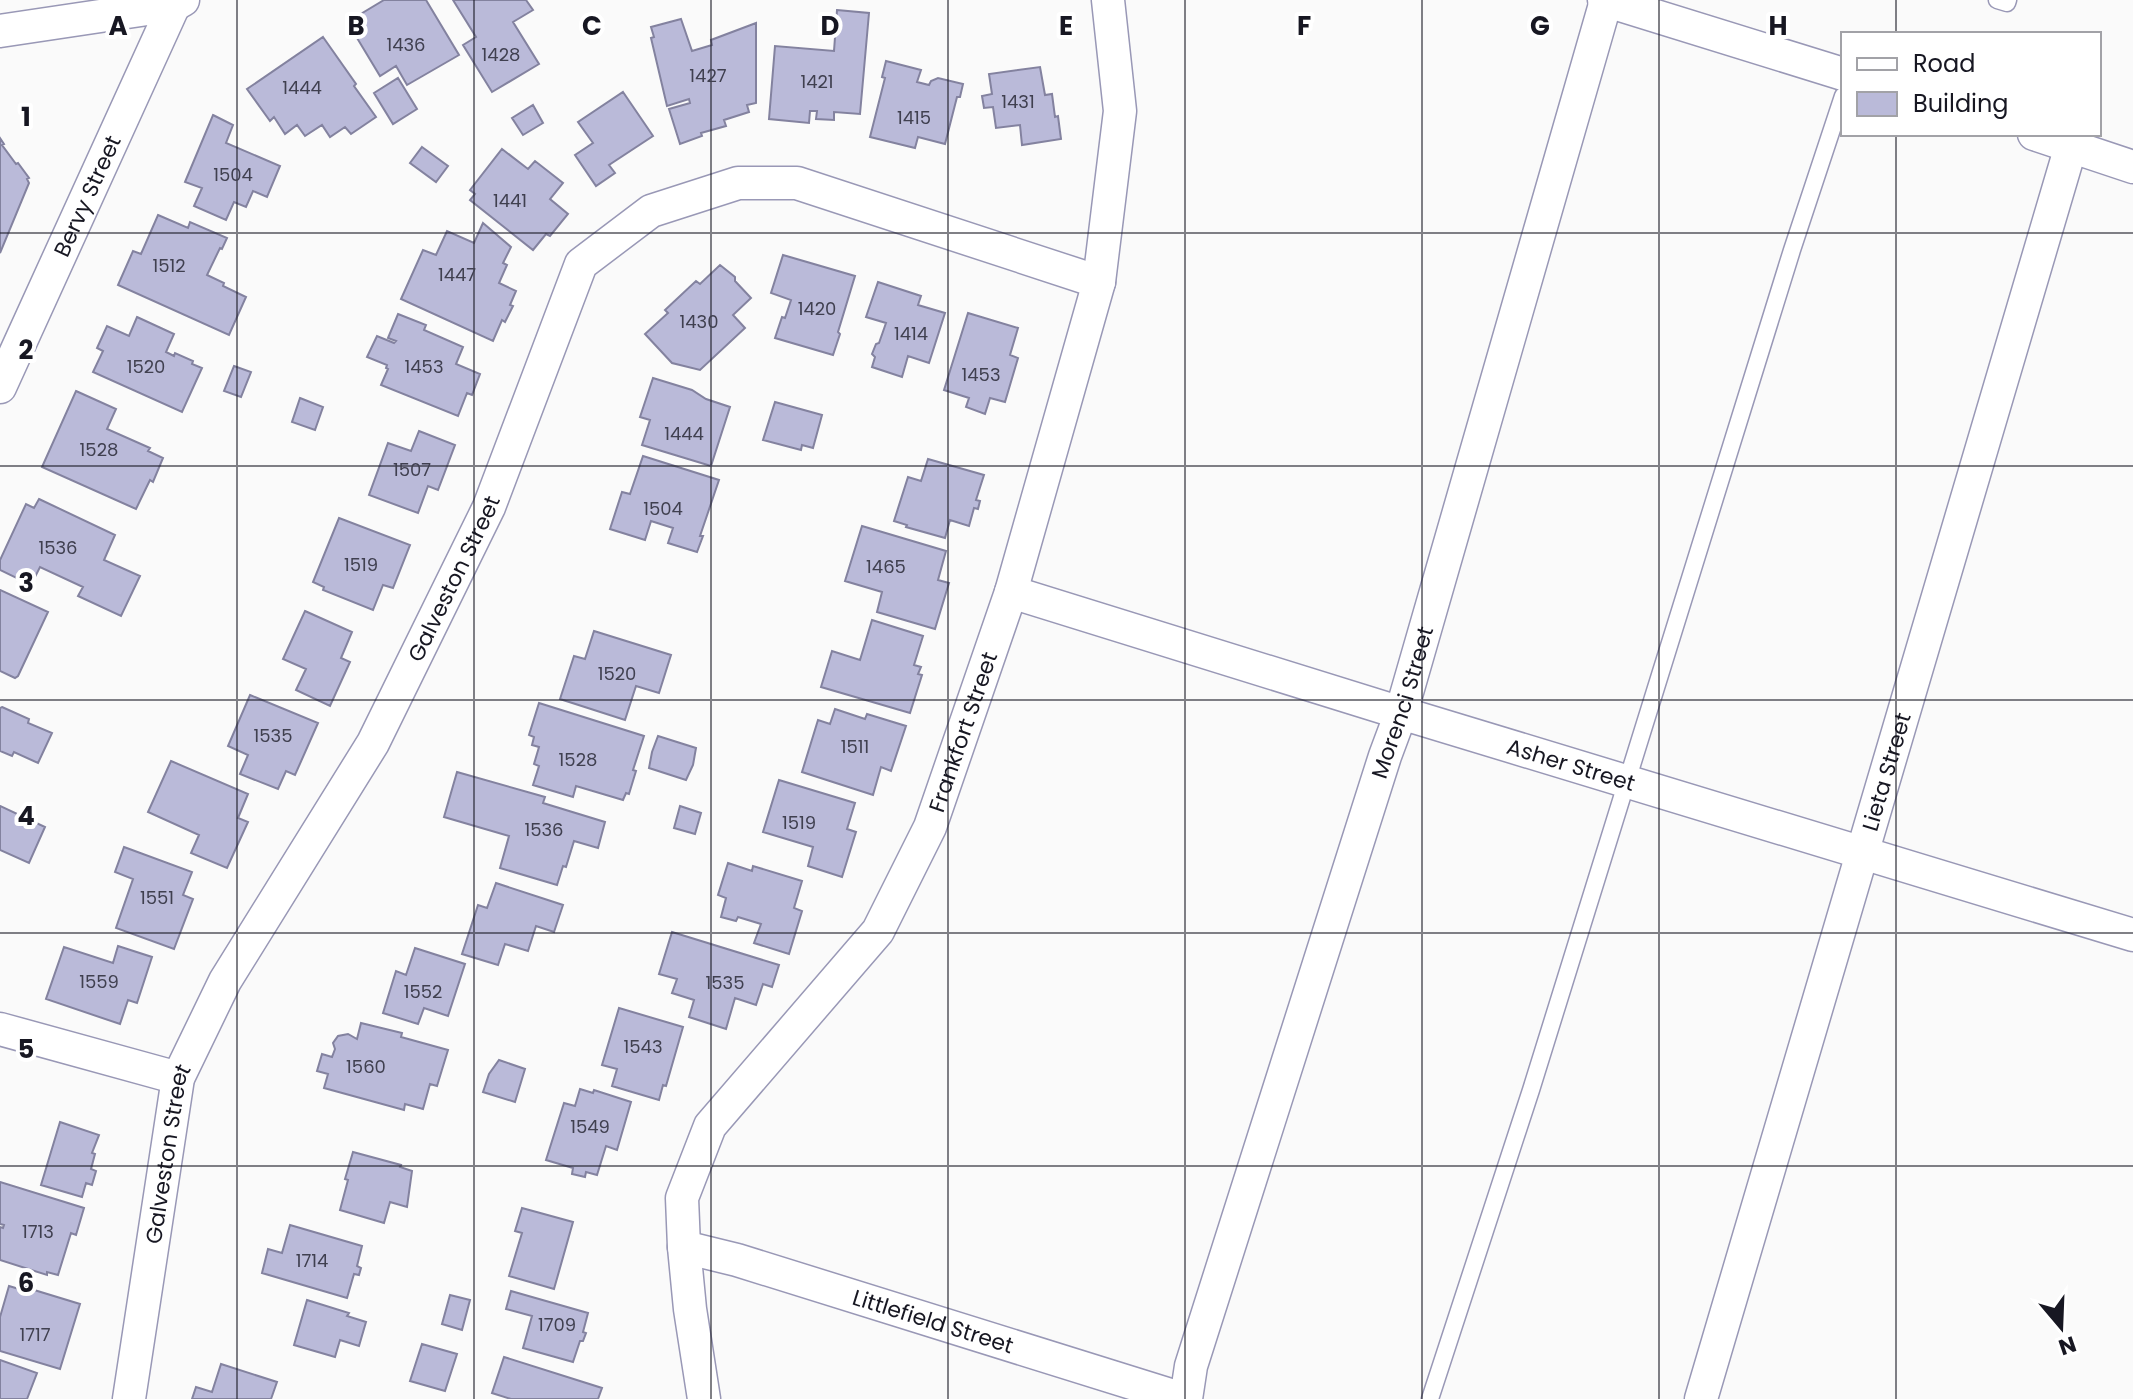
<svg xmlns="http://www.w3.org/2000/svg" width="2133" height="1399" viewBox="0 0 2133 1399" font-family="Poppins,sans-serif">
<rect width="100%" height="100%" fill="#fafafa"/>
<!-- building -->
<path fill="#babad9" stroke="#83829f" stroke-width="2" d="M384 0H426L459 55 407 85 396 66 380 76 354 33 356 32 349 21Z
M453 0H526L533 10 513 22 539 64 492 92 463 45 476 37Z
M837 10 869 13 860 114 834 112V120L816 119 817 111H810L809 123 769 119 775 46 834 51Z
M681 19 692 51 712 45 711 40 756 23V103L747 105 749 112 724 120 726 126 701 133 702 136 680 144 669 109 690 103 689 99 667 106 651 38 654 37 651 27Z
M323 37 356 84 354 86 376 117 351 134 345 127 330 137 322 125 305 136 297 125 285 134 274 117 270 121 247 89Z
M886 61 921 70 917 82 929 85 931 81 938 78 963 84 960 97H957L945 144 918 137 915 148 870 137 885 78 882 77Z
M1040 67 1045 95 1052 94 1055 117 1058 116 1061 139 1022 145 1020 125 996 128 993 107 984 108 982 96 992 94 989 74Z
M398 78 417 109 393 124 374 93Z
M623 92 653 136 609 165 615 173 596 186 575 155 593 143 578 122Z
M533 105 543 123 523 135 512 118Z
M213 115 233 125 226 143 280 166 267 197 253 191 246 207 234 202 226 220 194 206 202 188 185 182Z
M0 138 4 144 2 145 16 164 18 163 29 178 27 179 29 183 0 253Z
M422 147 448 166 436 182 410 163Z
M502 149 528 169 535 161 563 183 550 199 568 214 550 236 546 234 533 250 470 200 475 194 470 190Z
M158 215 188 228 190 222 227 238 222 249 220 248 207 275 224 283 223 286 246 297 229 335 118 285 133 251 141 254Z
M483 223 511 247 503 263 507 265 499 283 516 291 510 305 513 306 505 322 502 320 493 341 401 299 423 250 436 255 447 231 474 243Z
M783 255 855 276 838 332 840 334 833 355 775 338 782 317 785 318 791 300 771 293Z
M720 265 735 277V281L751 298 733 315 745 328 700 370 672 363 645 334 668 313 665 310 696 281 700 284Z
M878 282 921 296 918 305 945 313 929 363 908 356 902 377 872 367 875 357 872 354 876 344 879 343 886 323 866 317Z
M968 313 1018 328 1010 355 1018 358 1005 402 990 398 985 414 966 407 969 398 944 390Z
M398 314 426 325 424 330 463 347 456 364 480 374 472 395 467 393 458 416 381 385 388 369 386 368 387 365 367 357 377 336 394 343 396 341 388 338Z
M137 317 174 334 166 352 174 356 175 353 193 361 192 364 202 368 182 412 93 372 103 351 97 348 107 326 129 336Z
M234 366 251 372 241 397 224 391Z
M653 378 692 390 706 399 730 407 711 466 642 445 650 420 640 417Z
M76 391 116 409 107 429 150 448 148 451 163 458 153 482 150 480 136 509 42 467Z
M300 398 323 407 315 430 292 422Z
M775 402 822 415 813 448 802 445 801 450 763 440Z
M419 431 455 445 438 490 428 486 418 513 369 495 388 443 411 451Z
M643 456 719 480 700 536H703L697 552 668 543 673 528 651 521 645 540 610 529 622 492 630 494Z
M928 459 984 475 976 500 980 501 978 509 974 508 969 526 950 520 945 538 906 527 907 525 894 521 908 477 921 481Z
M39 499 115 535 104 560 140 576 121 616 78 596 83 587 40 567 31 585 0 570V560L26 504 34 508Z
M339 518 410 545 393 588 383 585 373 610 323 590 324 587 313 582Z
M862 526 946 551 938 580 949 583 935 629 877 612 882 592 845 581Z
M0 590 48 612 18 676 15 678 0 671Z
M305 611 352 632 341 658 350 662 330 706 296 690 306 669 283 659Z
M872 620 923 636 914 665 921 667 918 674 922 675 910 713 821 687 832 651 860 660Z
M594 631 671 655 659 693 636 686 625 720 560 699 574 656 585 659Z
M250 695 318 723 295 775 286 771 278 789 240 774 248 755 228 746Z
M539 703 644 736 633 770 636 771 629 794 626 793 623 800 576 786 573 797 533 785 539 766 534 764 539 747 532 745 534 737 529 735Z
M2 707 29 719 28 723 52 733 38 763 14 752 12 756 0 751V708Z
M835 709 865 719 867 714 906 726 891 771 881 767 873 795 802 772 818 720 830 724Z
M658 736 696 748 693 765 686 780 649 768 652 752Z
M171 761 248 794 238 818 248 822 227 868 191 853 199 835 148 812Z
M457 772 545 797 543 803 605 822 598 848 574 841 566 867 563 866 557 885 500 868 509 836 444 817Z
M779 780 855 803 847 829 856 832 842 877 808 866 813 847 763 832Z
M0 806 45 827 29 863 0 850Z
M680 806 701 813 695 834 674 828Z
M124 847 192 872 183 895 193 899 174 949 116 928 133 879 115 872Z
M728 863 752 871 753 866 802 881 794 908 802 911 789 954 754 943 761 924 738 917 736 921 721 917 726 898 718 895Z
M496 883 563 905 554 932 536 926 528 951 505 944 498 965 462 954 478 905 487 908Z
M672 932 779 965 772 987 763 984 756 1005 735 998 726 1029 689 1017 694 1000 672 993 677 979 659 974Z
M118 946 152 957 137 1003 128 1000 120 1024 46 999 64 947 113 963Z
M415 948 465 964 448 1016 424 1008 418 1024 383 1013 396 971 406 975Z
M619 1008 683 1027 666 1086 663 1085 659 1100 612 1086 617 1069 602 1065Z
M361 1023 402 1033 401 1037 448 1050 437 1086 430 1084 423 1109 405 1104 404 1110 324 1088 328 1074 317 1071 322 1054 332 1057 335 1049 333 1043 338 1036 348 1034 357 1039Z
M499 1060 525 1069 515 1102 483 1092 489 1074Z
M580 1089 593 1093 594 1090 631 1102 617 1150 606 1146 597 1175 586 1172 585 1177 572 1174 573 1168 546 1160 564 1103 575 1106Z
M60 1122 99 1135 92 1153 95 1154 91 1169 96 1171 92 1185 86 1183 82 1197 41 1185Z
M353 1152 401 1165 400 1167 412 1171 407 1207 390 1202 384 1223 340 1210 348 1180 345 1179Z
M0 1182 84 1208 76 1235 71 1233 58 1275 47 1272V1275L0 1260V1227L3 1228 4 1225 0 1224Z
M522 1208 573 1222 554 1289 509 1276 522 1233 515 1231Z
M290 1225 362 1246 357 1266 361 1268 359 1275 354 1274 347 1298 262 1273 268 1249 282 1253Z
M9 1286 19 1289 21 1286 80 1304 60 1369 0 1351V1317Z
M511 1291 588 1313 583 1332 586 1333 583 1341H580L573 1362 523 1348 532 1316 506 1309Z
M450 1295 470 1300 462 1330 442 1324Z
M307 1300 349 1313 347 1316 366 1322 359 1346 340 1340 335 1357 294 1345Z
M422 1344 457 1354 445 1391 410 1381Z
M504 1357 602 1388 598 1399H511L492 1393Z
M0 1360 37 1373 27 1399H0Z
M221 1364 277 1382 271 1399H192L196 1387 212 1392Z"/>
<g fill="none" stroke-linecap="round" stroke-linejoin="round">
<!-- lane casing -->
<g stroke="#9998b6" stroke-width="19">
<path id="lane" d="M1997 0 2007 3 2008 0
M1430 1399 1531 1090 1792 250 1843 96"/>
</g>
<!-- street casing -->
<g stroke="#9998b6" stroke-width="35">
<g id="street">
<path d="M1604 0 1843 74"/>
<path d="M0 31 174 5 183 0"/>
<path d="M2034 134 2133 167"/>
<path id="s1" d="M0 387 174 5"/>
<path id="s2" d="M1011 592 1401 713 2133 935"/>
<path d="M0 1029 178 1078"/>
<path id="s3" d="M684 1247 737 1260 1183 1399"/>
<path id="s4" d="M129 1399 178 1078 225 981 373 743 489 507 581 264 651 211 738 183H797L1099 282"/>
<path id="s5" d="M704 1399 690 1309 684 1247 682 1198 710 1126 878 931 930 827 1011 592 1099 282 1120 111 1108 0"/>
<path id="s6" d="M1186 1399 1191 1366 1385 756 1401 713 1606 1"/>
<path id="s7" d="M1701 1399 2071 146"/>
</g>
</g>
<!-- lane -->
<use href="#lane" stroke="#fff" stroke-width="16"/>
<!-- street -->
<use href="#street" stroke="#fff" stroke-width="32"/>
</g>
<!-- grid -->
<path fill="none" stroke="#171722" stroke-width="2" stroke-opacity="0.55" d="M237 0V1399M474 0V1399M711 0V1399M948 0V1399M1185 0V1399M1422 0V1399M1659 0V1399M1896 0V34M1896 134V1399M0 233H2133M0 466H2133M0 700H2133M0 933H2133M0 1166H2133"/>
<g text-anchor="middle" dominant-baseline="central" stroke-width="8" stroke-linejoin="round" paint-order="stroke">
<!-- number labels -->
<g font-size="18" fill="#404050">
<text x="406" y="44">1436</text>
<text x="501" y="54">1428</text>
<text x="708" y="75">1427</text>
<text x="817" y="81">1421</text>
<text x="302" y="87">1444</text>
<text x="1018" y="101">1431</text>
<text x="914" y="117">1415</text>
<text x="233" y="174">1504</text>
<text x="510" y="200">1441</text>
<text x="169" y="265">1512</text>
<text x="457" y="274">1447</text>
<text x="817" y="308">1420</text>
<text x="699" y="321">1430</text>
<text x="911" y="333">1414</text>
<text x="146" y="366">1520</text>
<text x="424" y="366">1453</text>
<text x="981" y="374">1453</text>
<text x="684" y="433">1444</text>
<text x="99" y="449">1528</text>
<text x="412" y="469">1507</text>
<text x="663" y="508">1504</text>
<text x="58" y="547">1536</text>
<text x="361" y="564">1519</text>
<text x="886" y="566">1465</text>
<text x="617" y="673">1520</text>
<text x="273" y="735">1535</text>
<text x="855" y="746">1511</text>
<text x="578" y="759">1528</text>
<text x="799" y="822">1519</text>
<text x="544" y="829">1536</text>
<text x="157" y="897">1551</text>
<text x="99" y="981">1559</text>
<text x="725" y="982">1535</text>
<text x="423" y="991">1552</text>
<text x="643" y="1046">1543</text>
<text x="366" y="1066">1560</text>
<text x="590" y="1126">1549</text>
<text x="38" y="1231">1713</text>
<text x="312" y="1260">1714</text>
<text x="557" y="1324">1709</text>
<text x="35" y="1334">1717</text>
</g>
<!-- street labels -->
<g font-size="22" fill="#171722" stroke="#fff">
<text stroke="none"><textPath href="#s1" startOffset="210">Bervy Street</textPath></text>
<text stroke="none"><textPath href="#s4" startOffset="896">Galveston Street</textPath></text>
<text stroke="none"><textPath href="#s6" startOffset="730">Morenci Street</textPath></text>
<text stroke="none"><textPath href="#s5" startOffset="754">Frankfort Street</textPath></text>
<text stroke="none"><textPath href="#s2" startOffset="586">Asher Street</textPath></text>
<text stroke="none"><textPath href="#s7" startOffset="654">Lieta Street</textPath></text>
<text stroke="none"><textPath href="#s4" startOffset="248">Galveston Street</textPath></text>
<text stroke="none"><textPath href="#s3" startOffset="260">Littlefield Street</textPath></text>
</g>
</g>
<g font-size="26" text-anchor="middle" font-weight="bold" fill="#171722" stroke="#fff" stroke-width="8" stroke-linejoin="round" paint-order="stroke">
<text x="118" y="35">A</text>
<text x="356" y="35">B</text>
<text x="592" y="35">C</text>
<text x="830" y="35">D</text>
<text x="1066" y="35">E</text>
<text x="1304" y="35">F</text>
<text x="1540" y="35">G</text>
<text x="1778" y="35">H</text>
<text x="26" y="126">1</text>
<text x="26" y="359">2</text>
<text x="26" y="592">3</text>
<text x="26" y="825">4</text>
<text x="26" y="1058">5</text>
<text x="26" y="1292">6</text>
</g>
<!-- legend -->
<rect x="1841" y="32" width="260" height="104" fill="#ffffff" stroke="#a2a2a7" stroke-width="2"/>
<rect x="1857" y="58" width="40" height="12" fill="#ffffff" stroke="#a2a2a7" stroke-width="2"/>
<text x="1913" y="72" font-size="24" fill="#171722">Road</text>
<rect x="1857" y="92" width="40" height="24" fill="#babad9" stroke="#a2a2a7" stroke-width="2"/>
<text x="1913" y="112" font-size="24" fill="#171722">Building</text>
<!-- north arrow -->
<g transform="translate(2061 1327) rotate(161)" stroke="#ffffff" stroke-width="6" paint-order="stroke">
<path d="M0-6L14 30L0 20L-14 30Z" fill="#171722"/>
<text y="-12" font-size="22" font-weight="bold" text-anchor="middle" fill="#171722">N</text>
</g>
</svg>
